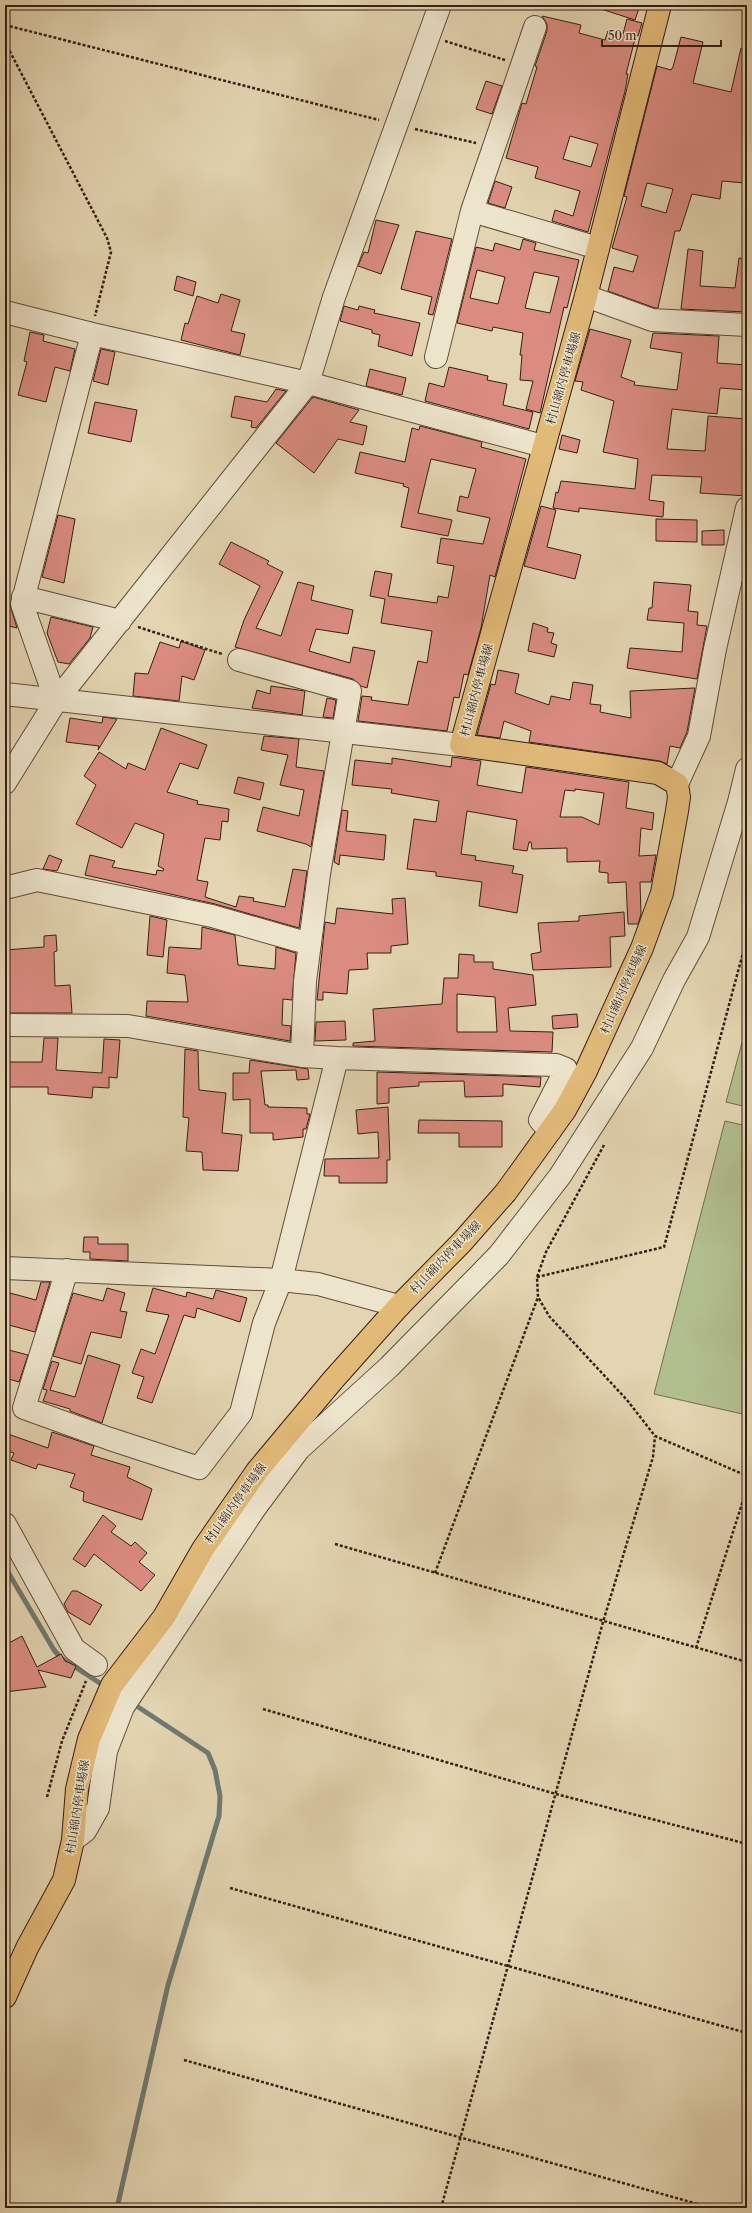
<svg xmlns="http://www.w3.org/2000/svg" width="752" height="2213" viewBox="0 0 752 2213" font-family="'Libre Caslon Text','Noto Serif JP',serif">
<rect width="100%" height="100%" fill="#e3d5b1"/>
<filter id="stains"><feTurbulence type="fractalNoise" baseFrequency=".005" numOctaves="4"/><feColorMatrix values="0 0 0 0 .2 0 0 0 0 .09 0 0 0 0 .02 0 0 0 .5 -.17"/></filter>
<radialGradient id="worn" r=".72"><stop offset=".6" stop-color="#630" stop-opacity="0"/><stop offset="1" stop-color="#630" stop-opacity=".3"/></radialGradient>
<!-- green -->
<path fill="#b1be8e" stroke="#726e50" d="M747 1024V1107L726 1102Z
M725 1121 747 1126V1415L654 1394Z"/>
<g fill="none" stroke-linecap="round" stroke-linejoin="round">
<!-- stream -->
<path stroke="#6f7a73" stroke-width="5" d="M5 1567 54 1650 61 1658 106 1687
M117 2208 168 1985 219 1816 220 1796 215 1770 208 1753 132 1703"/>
</g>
<!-- building -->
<path fill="#db8c81" stroke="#341f13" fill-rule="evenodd" d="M598 5H631L639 8 635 20 598 8Z
M542 16 581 25 579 33 605 40 608 31 623 34 627 19 642 23 638 36 636 35 626 74H628L625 91 588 232 552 221 555 210 573 216 580 191 535 178 538 167 506 158 522 103 526 104 537 67 535 66 547 31V24ZM570 136 598 144 591 167 563 159Z
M681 37 703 42 693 83 731 92 741 48H747V161L745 183 722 181 720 199 692 194 680 231H675L658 308H655L608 291 614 267 633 272 638 256 612 248 627 197 624 196 657 66 671 70 673 67ZM647 183 673 189 666 213 641 206Z
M486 81 502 86 492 114 476 109Z
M495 181 512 187 505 208 488 203Z
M376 220 399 225 381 274 358 266 364 252 368 253Z
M416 231 452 239 433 315 428 314 432 297 401 289Z
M523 239 536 243 534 250 579 260 567 308 564 307 540 413 526 409 533 381 520 380 522 355H520L523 333 493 327 492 331 457 323 476 247 493 251 495 243 520 250ZM477 270 505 277 498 304 470 298ZM534 272 559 277 550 313 525 308Z
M688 249 703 251 700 286 735 288 739 258 747 259V312L681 309Z
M177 276 196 282 193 296 174 290Z
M221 294 240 300 231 331 245 334 240 355 181 340 185 323 188 324 197 296 218 303Z
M344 306 358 310 359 306 375 310 374 313 420 323 412 356 378 346 380 335 372 333V330L340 321Z
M590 329 631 340 621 377 635 382 634 385 677 390 682 353 650 348 653 333 719 336 717 363 747 365V390L720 388 717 414 672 409 667 449 705 451 708 416 747 419V496L700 493 702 477 652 475 649 500 664 502 663 517 579 508V512L553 508 556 492 558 493 561 481 635 489 638 459 603 452 614 401 581 390 583 382 575 381Z
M30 332 44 335 43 341 75 349 70 371 55 367 46 402 18 395 27 362 24 361Z
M101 349 115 352 108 385 93 381Z
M449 367 488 376 487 380 507 384 503 405 533 412 529 429 425 401 429 383 444 387Z
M370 369 406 378 402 395 366 386Z
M276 389 286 391 256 428 251 427 252 421 231 417 235 396 267 402Z
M313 397 359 410 350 422 367 426 363 445 338 439 314 473 276 443Z
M95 402 137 410 131 442 88 433Z
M420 426 482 442 481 447 526 459 495 577 490 575 481 628 468 675 464 674 459 698 454 697 447 731 358 721 362 696 372 697 371 700 408 705 418 661 427 663 432 631 381 623 385 599 370 596 375 571 392 574 388 596 437 603 438 596 448 598 454 566 437 563 441 538 483 544 490 518 457 511 460 496 468 498 476 469 431 459 418 513 452 520 448 536 401 527 409 488 403 486 404 484 355 473 360 452 405 462 412 428 419 430Z
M562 435 580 440 577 453 559 449Z
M541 506 556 510 547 547 581 555 575 579 524 566Z
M58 515 75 519 64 583 42 577Z
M656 519 697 520V542L656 541Z
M724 530V545H702V531Z
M231 542 269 561 267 564 283 572 256 628 281 636 298 582 314 586 311 600 353 610 348 634 316 629 309 651 350 663 353 647 375 651 367 688 361 686 353 679 235 647 244 620 260 586 219 564Z
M654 582 691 585 688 611 698 612 697 625 707 626 697 679 627 668 630 648 682 652 684 623 647 620 649 608H652Z
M5 603 10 605 17 628 5 625Z
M51 617 93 627 90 638 69 664 58 662 47 633Z
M533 623 548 628 547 632 554 633 551 643 557 645 554 657 528 651Z
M181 641 205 650 194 680 182 676 179 701 133 696 135 673 148 674 160 642 179 648Z
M498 670 519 674 515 693 549 705 551 696 570 700 573 682 593 685 590 704 601 705 600 712 631 718 630 691 695 688 687 732 680 748 670 746 667 764 660 761 529 742 531 731 504 721 500 738 477 735 491 684 495 685Z
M271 686 305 691 302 715 252 708 257 690 270 694Z
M327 698 336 700 333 718 323 717Z
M103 717 117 719 98 750 99 746 66 742 70 718 102 723Z
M161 728 207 745 198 769 180 763 167 792 198 801 197 804 229 809 228 822 222 821 220 840 205 838 197 880 208 882 205 897 236 907 239 896 254 898 253 901 285 907 293 869 307 871 299 928 215 904 85 875 90 855 115 861 112 867 156 875 157 870 163 871 164 869 158 866 164 834 135 823 122 848 76 824 96 785 84 776 99 752 126 769 128 763 145 770Z
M264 736 299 739 296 767 324 771 311 847 306 844 257 831 263 807 299 816 304 790 280 785 288 755 261 750Z
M452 757 481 761 477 785 522 793 526 767 629 782 626 808 654 813 652 830 641 828 639 856 656 855 651 882H640L641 914 638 924H628L626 882 608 883V873L599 872 600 861 567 862V848L532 849 531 842H529L527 851 513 849 517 820 467 811 461 854 476 856 475 860 514 866 512 873 523 875 517 913 479 906 482 882 436 876V872L407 869 414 819 436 822 439 801 391 793 392 789 352 785 355 760 392 764V758L451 767ZM575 789 604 793 599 825 582 817H560L565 790 575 791Z
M238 777 264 783 260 800 234 793Z
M342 810 348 811 346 831 386 835 384 860 340 855 339 865 334 862Z
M49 855 62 860 57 871 43 869Z
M405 898 408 944 391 946V953H367L368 969 349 970 347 994 323 992V1000H317L325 922 335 924 337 908 393 914 392 899Z
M624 912 625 936 610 937 611 967 533 970 531 954 541 952 538 923 579 921V916Z
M150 916 167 920 163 957 147 955Z
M202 927 235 935 238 965 275 969 276 947 296 953 292 1000 283 999 282 1025 291 1026 290 1041 146 1016 147 1001 188 1002 185 975 167 973 169 947 201 949Z
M56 935 57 951 54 952 55 986 70 985 72 1013H9L5 950 44 947V936Z
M459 954 474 955V962H493V969L533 975 536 1005 508 1008 510 1031 553 1032 552 1052 353 1046V1043L375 1041 373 1009 442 1004 444 978H458ZM457 994 495 997 497 1032H457Z
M577 1014 578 1027 553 1029 552 1016Z
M345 1021 346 1040 315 1041 316 1022Z
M44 1038H58L56 1070 102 1073 104 1039 120 1040 117 1078 109 1077V1088L93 1087 92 1098 48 1094V1087H5V1062H42Z
M185 1049 198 1051 199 1090 226 1093 222 1133 242 1135 238 1171 203 1170 202 1152 186 1151 189 1118 183 1117Z
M250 1060 308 1069 309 1079 297 1080 296 1070 261 1071 265 1105H268V1107L307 1108V1114H310L306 1129H303V1137L273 1140V1133H250V1099L233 1100V1073H249Z
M377 1072 541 1077 540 1087 503 1084V1096L465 1097 464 1081 419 1082V1086L389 1088V1103L377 1104Z
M388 1107 390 1160H387V1183H339V1176H324L325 1159 379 1158 378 1132 358 1134 356 1110Z
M419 1120 502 1121V1147H459V1133H418Z
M84 1237H98V1244H128V1261L90 1259V1252H83Z
M41 1282H50L35 1332 5 1324V1313L10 1293 36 1300Z
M107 1288 125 1293 120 1311 127 1312 121 1338 91 1332 81 1364 53 1356 73 1293 103 1301Z
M153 1288 186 1297 187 1292 213 1299 216 1290 247 1298 240 1322 197 1308 195 1318 184 1315 152 1403 137 1398 144 1377 132 1373 141 1349 155 1354 169 1315 146 1311Z
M5 1349 28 1355 19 1382 5 1378Z
M88 1355 120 1365 102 1423 70 1411V1409L43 1401 47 1390 43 1389 52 1361 59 1363 50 1390 75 1397Z
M52 1432 94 1446 91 1455 130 1467 127 1477 152 1489 142 1520 83 1501 84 1492 70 1487 75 1474 38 1464 36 1469 11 1460 14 1453 5 1450V1433L48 1448Z
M103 1515 116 1526 111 1532 131 1546 135 1542 147 1553 139 1562 155 1575 141 1591 94 1554 85 1567 73 1559Z
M72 1591H77L102 1605 90 1625 68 1612 64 1604Z
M22 1636 37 1667 61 1654 65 1661 76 1666 71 1678 38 1670 46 1687 5 1692V1645Z"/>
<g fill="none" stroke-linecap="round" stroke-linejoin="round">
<!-- minor casing -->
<g stroke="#604c3a" stroke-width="24">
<path id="minor" d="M535 27 472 211 598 248
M586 296 652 320 747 325
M5 312 92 334 308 383 543 446
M436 357 472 211
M23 597 120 621
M239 660 350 691 319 874 305 981 302 1056
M5 694 461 745
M56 701 22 604 92 334
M5 783 56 701 308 383 334 297 440 5
M677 784 699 736 715 649 747 508
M5 888 37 880 212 916 310 944
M5 1025 128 1026 302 1056 337 1058 556 1065 566 1069 540 1120 550 1131
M5 1268 281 1280 318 1284 399 1306
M67 1270 24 1408 110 1439 199 1468 241 1413 264 1323 281 1280 337 1058
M5 1524 74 1649 96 1665
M73 1840 85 1831 98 1808 106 1751 123 1707 255 1508 299 1449 389 1367 499 1255 560 1176 642 1048 674 980 698 937 739 802 747 769"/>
</g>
<!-- major casing -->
<g stroke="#341f13" stroke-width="24">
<path id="major" d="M5 1997 27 1948 64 1880 73 1840 77 1789 89 1739 112 1685 164 1617 203 1549 257 1471 333 1380 399 1306 462 1242 506 1192 565 1110 586 1071 642 948 662 893 677 811 679 797 677 784 658 773 461 745 586 296 660 5"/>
</g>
<!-- path -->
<path stroke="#341f13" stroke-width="2.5" stroke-dasharray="3 2" stroke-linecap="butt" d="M5 25 379 120
M445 41 505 60
M5 42 107 238 111 252 95 316
M415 129 476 143
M138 627 222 654
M604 1145 546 1252 537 1277 538 1297 549 1316 627 1400 655 1436 747 1476
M537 1277 664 1247 747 938
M335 1544 747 1662
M435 1573 538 1297
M696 1648 747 1488
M263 1709 556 1794 747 1844
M47 1797 62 1741 86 1681
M230 1888 747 2033
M184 2060 712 2208
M441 2208 603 1622 653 1457 655 1436"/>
<!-- minor -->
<use href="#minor" stroke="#ede4cc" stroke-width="22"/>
<!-- major -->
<use href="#major" stroke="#e2ba78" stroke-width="22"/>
</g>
<g text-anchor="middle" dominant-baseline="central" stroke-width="3" stroke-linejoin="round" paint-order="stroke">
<!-- street labels -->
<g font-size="12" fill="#341f13" stroke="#ede4cc">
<text transform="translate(563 378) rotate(-74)">村山綿内停車場線</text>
<text transform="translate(476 690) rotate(-75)">村山綿内停車場線</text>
<text transform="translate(623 989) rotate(-66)">村山綿内停車場線</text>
<text transform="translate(445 1257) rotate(-46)">村山綿内停車場線</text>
<text transform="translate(235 1503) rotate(-54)">村山綿内停車場線</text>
<text transform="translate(77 1807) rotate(-81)">村山綿内停車場線</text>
</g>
</g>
<!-- margin -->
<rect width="752" height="2213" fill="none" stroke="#e3d5b1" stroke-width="20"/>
<rect x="6" y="6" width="740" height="2201" fill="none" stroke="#341f13" stroke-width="2"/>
<rect x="10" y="10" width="732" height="2193" fill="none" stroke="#341f13"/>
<!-- scale -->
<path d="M602 40v6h119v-6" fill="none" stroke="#341f13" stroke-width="2"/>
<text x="608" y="40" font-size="12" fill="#341f13" stroke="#ede4cc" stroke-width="3" paint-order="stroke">50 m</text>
<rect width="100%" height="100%" filter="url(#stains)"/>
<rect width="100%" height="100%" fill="url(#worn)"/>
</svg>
